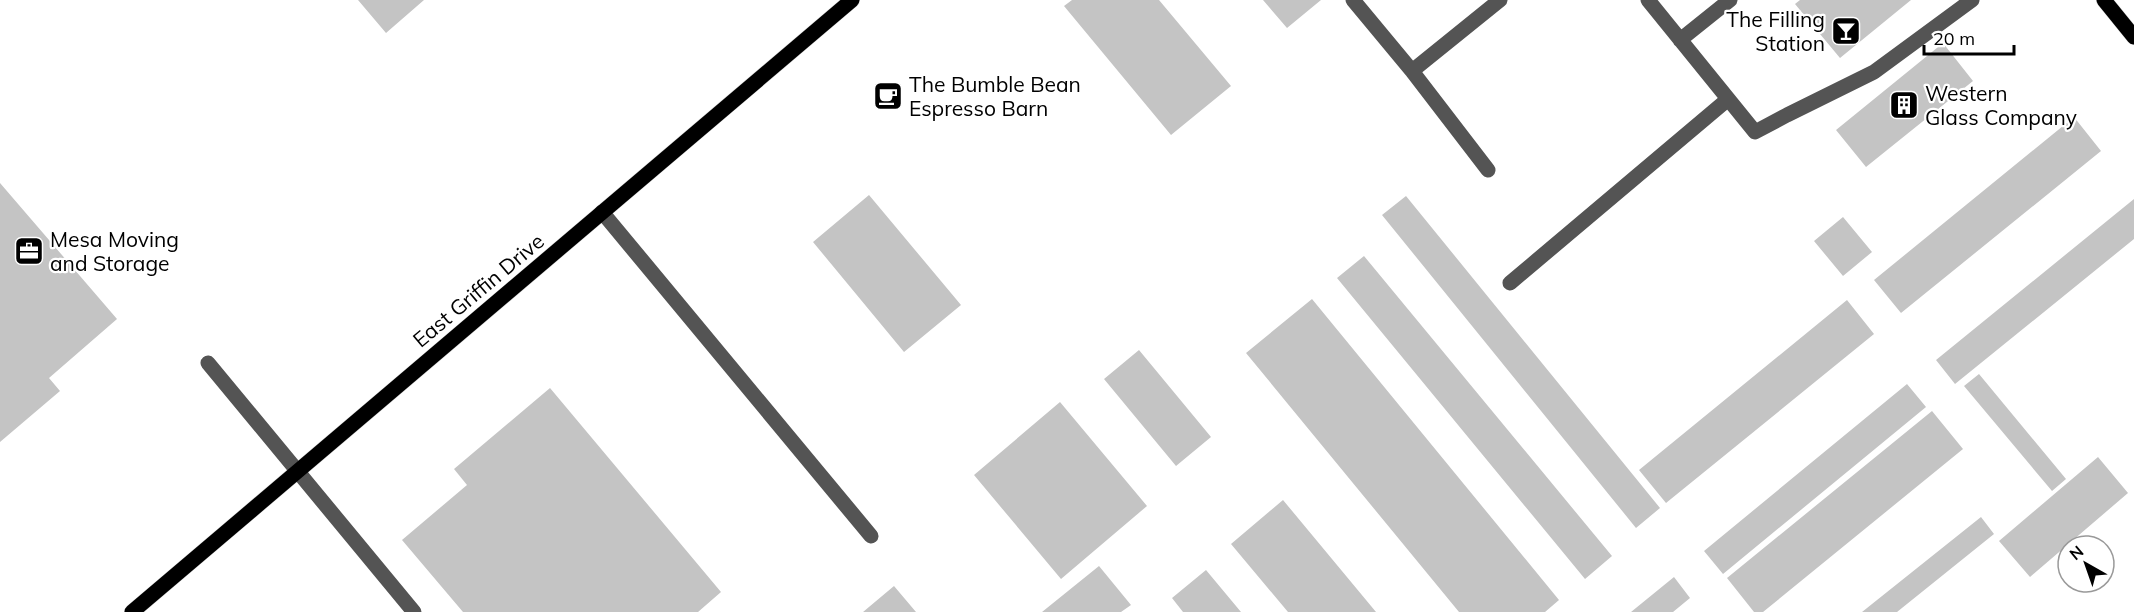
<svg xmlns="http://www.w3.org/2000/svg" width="2134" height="612" viewBox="0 0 2134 612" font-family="Mulish,sans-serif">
<rect width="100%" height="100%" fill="#fff"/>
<!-- building -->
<path fill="#c4c4c4" d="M358 0H424L386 33Z
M1072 0H1159L1231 86 1171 135 1064 6Z
M1263 0H1321L1287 28Z
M1800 0H1911L1840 58 1795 4Z
M1943 43 1973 81 1866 167 1836 130Z
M2074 117 2101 151 1901 313 1874 280Z
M0 183 117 319 49 378 60 391 0 442Z
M869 195 961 305 904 352 813 242Z
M1406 196 1660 508 1636 528 1382 215Z
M2134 199V239L1955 384 1936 360Z
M1843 217 1872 252 1843 276 1814 241Z
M1364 256 1612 556 1585 579 1337 278Z
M1312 299 1559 600 1545 612H1459L1246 353Z
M1847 300 1874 334 1666 503 1639 470Z
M1139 350 1211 437 1176 466 1104 379Z
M1979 374 2066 479 2052 491 1964 386Z
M1907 384 1926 407 1723 574 1704 551Z
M550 388 721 592 698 612H463L402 540 467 485 454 469Z
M1060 402 1147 506 1061 579 974 475Z
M1932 411 1963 449 1763 612H1754L1727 578Z
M2098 457 2128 493 2030 577 1999 541Z
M1283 500 1376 612H1288L1231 544Z
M1981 517 1994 534 1897 612H1862Z
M1099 566 1131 605 1121 612H1042Z
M1206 570 1241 612H1183L1172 598Z
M1674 577 1690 598 1673 612H1631Z
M894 586 916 612H863Z"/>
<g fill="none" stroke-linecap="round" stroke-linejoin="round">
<!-- major casing -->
<g stroke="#dbdbdb" stroke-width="16">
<path id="major" d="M2104 0 2134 37
M132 612 852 0"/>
</g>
<!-- minor -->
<path stroke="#545454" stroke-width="15" d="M1353 0 1412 71
M1648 0 1755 132 1787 115 1874 72 1972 0
M1680 40 1730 0
M1488 170 1412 71 1500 0
M602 212 871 536
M1510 283 1727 100
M208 363 414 612"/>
<!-- major -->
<use href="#major" stroke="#000" stroke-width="15"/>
</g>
<!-- icons -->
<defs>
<g id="bar-square" transform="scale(1.5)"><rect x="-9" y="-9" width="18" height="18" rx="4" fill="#000" stroke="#fff"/><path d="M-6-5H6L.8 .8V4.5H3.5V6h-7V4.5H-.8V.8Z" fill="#fff"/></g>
<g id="cafe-square" transform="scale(1.5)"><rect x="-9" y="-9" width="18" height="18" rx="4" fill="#000" stroke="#fff"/><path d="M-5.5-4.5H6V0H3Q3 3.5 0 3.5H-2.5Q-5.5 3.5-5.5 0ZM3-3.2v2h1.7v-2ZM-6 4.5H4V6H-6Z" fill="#fff"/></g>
<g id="building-square" transform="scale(1.5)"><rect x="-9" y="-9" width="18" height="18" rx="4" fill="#000" stroke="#fff"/><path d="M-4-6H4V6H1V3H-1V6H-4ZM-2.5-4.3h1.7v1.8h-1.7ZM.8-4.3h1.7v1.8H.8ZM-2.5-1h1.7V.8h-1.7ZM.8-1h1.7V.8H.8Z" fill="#fff"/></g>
<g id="office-square" transform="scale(1.5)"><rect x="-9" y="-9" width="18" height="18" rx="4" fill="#000" stroke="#fff"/><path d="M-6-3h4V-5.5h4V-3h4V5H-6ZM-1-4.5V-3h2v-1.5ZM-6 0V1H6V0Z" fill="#fff"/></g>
</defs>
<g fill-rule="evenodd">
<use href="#bar-square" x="1846" y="31"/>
<use href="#cafe-square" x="888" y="96"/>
<use href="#building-square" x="1904" y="105"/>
<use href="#office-square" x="29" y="251"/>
</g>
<g text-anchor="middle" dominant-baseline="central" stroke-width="4.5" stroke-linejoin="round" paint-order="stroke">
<!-- poi labels -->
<g font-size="21" fill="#000" stroke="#fff" text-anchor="start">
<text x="1825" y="19" text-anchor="end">The Filling<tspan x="1825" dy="24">Station</tspan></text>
<text x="909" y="84">The Bumble Bean<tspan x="909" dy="24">Espresso Barn</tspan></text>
<text x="1925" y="93">Western<tspan x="1925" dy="24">Glass Company</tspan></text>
<text x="50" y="239">Mesa Moving<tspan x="50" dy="24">and Storage</tspan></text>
</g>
<!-- street labels -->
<g font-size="21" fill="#000" stroke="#fff">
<text transform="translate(478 290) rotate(-40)">East Griffin Drive</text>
</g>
</g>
<!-- north arrow -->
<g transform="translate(2086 564) rotate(320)"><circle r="28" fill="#ffffff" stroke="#999999" stroke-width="1.5"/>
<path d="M0-4.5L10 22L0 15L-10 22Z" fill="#000000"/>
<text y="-9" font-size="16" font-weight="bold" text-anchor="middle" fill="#000000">N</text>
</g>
<!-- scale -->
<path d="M1924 45v9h90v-9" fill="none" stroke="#000000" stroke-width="3"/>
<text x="1933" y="45" font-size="18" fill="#000000" stroke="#ffffff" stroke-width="4.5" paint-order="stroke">20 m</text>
</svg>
